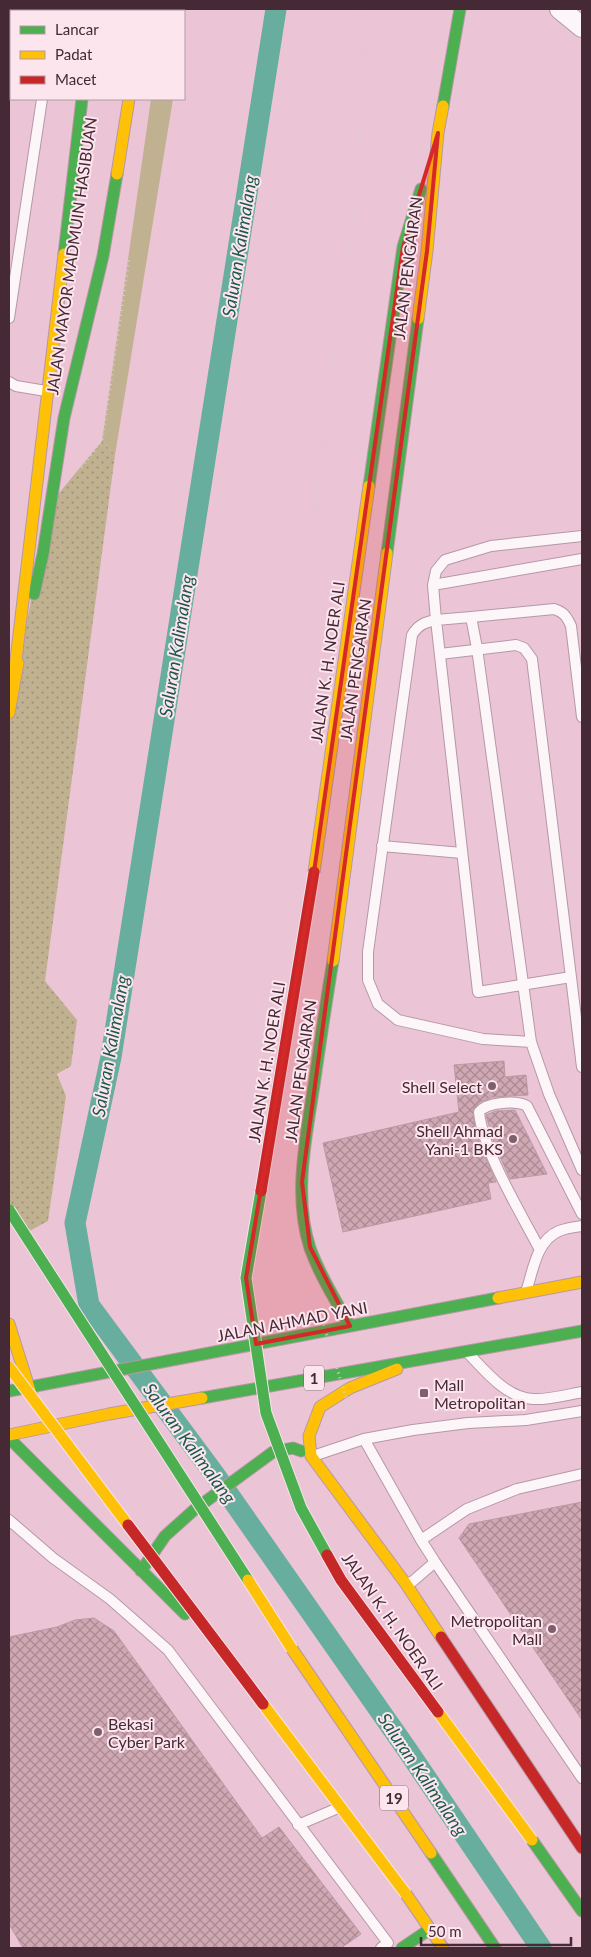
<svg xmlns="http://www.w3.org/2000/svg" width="591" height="1957" viewBox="0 0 591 1957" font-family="Lato,sans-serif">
<defs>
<pattern id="park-dots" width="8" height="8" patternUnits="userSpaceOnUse" patternTransform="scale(1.25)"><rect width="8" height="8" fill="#c0b290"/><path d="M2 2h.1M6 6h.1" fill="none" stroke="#9e9176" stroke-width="1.8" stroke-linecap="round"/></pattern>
<pattern id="building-cross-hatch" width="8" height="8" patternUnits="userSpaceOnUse" patternTransform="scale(1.25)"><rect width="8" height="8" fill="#cfa8b3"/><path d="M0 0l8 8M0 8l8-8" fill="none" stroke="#aa8992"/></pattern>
</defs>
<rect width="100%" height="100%" fill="#ebc4d5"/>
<!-- green -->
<path fill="#c0b290" d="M151 99H173L115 455 102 441Z"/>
<!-- park -->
<path fill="url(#park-dots)" d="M102 441 115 455 45 981 77 1020 71 1066 57 1074 66 1096 48 1221 24 1234 9 1210V713L50 504Z"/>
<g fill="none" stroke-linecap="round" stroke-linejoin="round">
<!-- canal -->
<path stroke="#67ae9e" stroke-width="21" d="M276 9 111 1057 75 1223 89 1305 215 1475 408 1751 541 1948"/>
</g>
<!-- building -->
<path fill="url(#building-cross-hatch)" stroke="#ba9aa4" d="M504 1061 505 1077 526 1075 528 1095 493 1097 480 1102 473 1109 475 1129 481 1147 496 1182 488 1183 491 1199 343 1232 323 1143 459 1112 454 1065Z
M515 1110 547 1174 510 1179 494 1143 486 1115 496 1111Z
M582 1502V1720L459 1538 469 1524Z
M94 1618 114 1631 262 1838 279 1827 361 1934 341 1948H23L9 1924V1637L57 1627 75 1620Z"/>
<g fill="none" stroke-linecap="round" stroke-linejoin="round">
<!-- lane casing -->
<g stroke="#b698a5" stroke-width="12">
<path id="lane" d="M9 318 42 99
M9 382 16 386 46 391
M582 536 491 546 445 560 436 571 433 585 436 620C425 622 418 625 412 635L368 952V980L378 1004 398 1020 483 1039 531 1042 549 1094 582 1170
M433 585 582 559
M471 617 436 620 478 992 571 977
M440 654 516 645 524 648 532 659 582 1067
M382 846 462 853
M531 1042 477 648 471 617 554 609C564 612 567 617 571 626L582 717
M540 1250C521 1213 483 1152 479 1112 487 1102 516 1100 527 1106L582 1214
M527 1289C533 1270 537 1240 559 1231 566 1228 575 1227 582 1226
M468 1353C485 1371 507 1398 533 1399 548 1400 566 1395 582 1392
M364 1439 421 1540
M313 1456 364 1439 413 1430 468 1423 526 1420 582 1411
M582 1474 517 1489 467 1509 421 1540 435 1562 582 1778
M9 1520 53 1558 110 1599 168 1650 388 1943 381 1948
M407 1584 413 1581 435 1562
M298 1825 338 1808"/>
</g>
<!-- street casing -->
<g stroke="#b698a5" stroke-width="22">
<path id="street" d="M560 9 582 27"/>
</g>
<!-- fast casing -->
<g stroke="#b698a5" stroke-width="13">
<path id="fast" d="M143 9V11
M443 106 460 9
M64 254 82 99
M369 486 403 247 421 189
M387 553 418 319
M34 594 43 554 64 418 103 256 117 174
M333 961C326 1002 320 1044 314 1085 306 1138 293 1196 310 1248 320 1276 336 1301 350 1326
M9 1391 498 1298
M202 1398 582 1331
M9 1438 185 1614
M141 1571 165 1536 194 1510 273 1452 293 1448 301 1451
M532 1840 582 1911
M431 1853 495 1948
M402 1948 427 1931"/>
</g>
<!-- slow casing -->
<g stroke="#b698a5" stroke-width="13">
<path id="slow" d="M91 9 92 11
M119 9V11
M117 174 129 99
M418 319 427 251 438 133 443 106
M13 685 64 254
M9 713 18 663
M314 872 369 486
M333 961 387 553
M498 1298 582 1282
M9 1324 31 1394
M397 1369 350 1388 320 1407 309 1436 311 1456 406 1584 441 1637
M9 1435 109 1414 202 1398
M292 1649 431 1853
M406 1894 443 1948"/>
</g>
<!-- jam casing -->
<g stroke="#b698a5" stroke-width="13">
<path id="jam" d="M441 1637 582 1848"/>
</g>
<!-- path -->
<path stroke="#dacdd2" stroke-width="3" stroke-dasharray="1 4" stroke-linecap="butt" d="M81 467 102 441 129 258
M312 531 357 194 363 41 360 9
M353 1421 355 1427 361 1424 357 1410"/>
<!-- lane -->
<use href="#lane" stroke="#fcf6f9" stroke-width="10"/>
<!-- street -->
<use href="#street" stroke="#fcf6f9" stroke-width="20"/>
<!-- fast -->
<use href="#fast" stroke="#4caf50" stroke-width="11"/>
<!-- slow -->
<use href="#slow" stroke="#ffc107" stroke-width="11"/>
<!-- jam -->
<use href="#jam" stroke="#c62828" stroke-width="11"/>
<!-- fast-bridge casing -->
<g stroke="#f6e4ec" stroke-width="13" stroke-linecap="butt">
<path id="fast-bridge" d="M261 1191 246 1278 266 1413 301 1508 327 1555
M9 1210 248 1580"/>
</g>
<!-- slow-bridge casing -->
<g stroke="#f6e4ec" stroke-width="13" stroke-linecap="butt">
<path id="slow-bridge" d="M9 1367 128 1525
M248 1580 292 1649
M263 1704 406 1894
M438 1712 532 1840"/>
</g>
<!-- jam-bridge casing -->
<g stroke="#f6e4ec" stroke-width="13" stroke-linecap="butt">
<path id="jam-bridge" d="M261 1191 314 872
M128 1525 263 1704
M327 1555 341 1580 438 1712"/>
</g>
<!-- path-bridge -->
<path stroke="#dacdd2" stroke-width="3" stroke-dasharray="1 4" stroke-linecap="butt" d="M315 1296 353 1421"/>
<!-- fast-bridge -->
<use href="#fast-bridge" stroke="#4caf50" stroke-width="11"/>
<!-- slow-bridge -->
<use href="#slow-bridge" stroke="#ffc107" stroke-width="11"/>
<!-- jam-bridge -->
<use href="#jam-bridge" stroke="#c62828" stroke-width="11"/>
</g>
<!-- marked area -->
<path fill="#d62828" fill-opacity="0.2" stroke="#d62828" stroke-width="4" stroke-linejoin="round" d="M438 133 427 251 302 1182 310 1247 350 1326 256 1344 246 1278 314 872 403 247Z"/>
<!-- markers -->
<g fill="#7f5f6d" stroke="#fde5ee" stroke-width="2">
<circle cx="492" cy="1086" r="5"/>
<circle cx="513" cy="1139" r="5"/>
<rect x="419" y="1388" width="10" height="10" rx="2.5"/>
<circle cx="552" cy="1629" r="5"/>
<circle cx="98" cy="1732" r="5"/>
</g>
<g text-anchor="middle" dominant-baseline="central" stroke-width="4" stroke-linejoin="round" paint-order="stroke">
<!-- shield labels -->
<g fill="#fde5ee" stroke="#7c616c" stroke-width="1">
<rect x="304" y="1365.5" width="20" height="25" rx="4"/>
<rect x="380" y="1785.5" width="28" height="25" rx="4"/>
</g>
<g font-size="15" font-weight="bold" fill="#452935">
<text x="314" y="1378">1</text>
<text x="394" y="1798">19</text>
</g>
<!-- street labels -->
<g font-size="16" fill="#452935" stroke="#fde5ee">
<text transform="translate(71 256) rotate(-82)">JALAN MAYOR MADMUIN HASIBUAN</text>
<text transform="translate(407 268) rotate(-83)">JALAN PENGAIRAN</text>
<text transform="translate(327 662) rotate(-82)">JALAN K. H. NOER ALI</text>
<text transform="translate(355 670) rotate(-82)">JALAN PENGAIRAN</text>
<text transform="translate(266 1062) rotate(-81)">JALAN K. H. NOER ALI</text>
<text transform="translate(300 1071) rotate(-82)">JALAN PENGAIRAN</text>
<text transform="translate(292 1321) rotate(-11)">JALAN AHMAD YANI</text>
<text transform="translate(393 1621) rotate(55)">JALAN K. H. NOER ALI</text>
</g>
<!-- poi labels -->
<g font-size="16" fill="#452935" stroke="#fde5ee" text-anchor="end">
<text x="482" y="1086">Shell Select</text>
<text x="503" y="1130">Shell Ahmad<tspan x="503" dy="18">Yani-1 BKS</tspan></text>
<text x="434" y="1384" text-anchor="start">Mall<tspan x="434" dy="18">Metropolitan</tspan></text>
<text x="542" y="1620">Metropolitan<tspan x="542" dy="18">Mall</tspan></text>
<text x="108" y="1723" text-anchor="start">Bekasi<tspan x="108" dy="18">Cyber Park</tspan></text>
</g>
<!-- water labels -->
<g font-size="18" font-style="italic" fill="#1d594a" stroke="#fde5ee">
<text transform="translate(239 246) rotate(-81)">Saluran Kalimalang</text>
<text transform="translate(176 646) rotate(-81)">Saluran Kalimalang</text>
<text transform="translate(110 1046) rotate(-80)">Saluran Kalimalang</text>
<text transform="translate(190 1443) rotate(54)">Saluran Kalimalang</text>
<text transform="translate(423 1774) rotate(56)">Saluran Kalimalang</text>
</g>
</g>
<!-- border -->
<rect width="591" height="1957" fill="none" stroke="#452935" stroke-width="20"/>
<!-- legend -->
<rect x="10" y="10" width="175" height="90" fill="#fde5ee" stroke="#b39aa4"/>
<rect x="20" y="26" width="25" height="8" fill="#4caf50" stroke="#b39aa4"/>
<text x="55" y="35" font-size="15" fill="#452935">Lancar</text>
<rect x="20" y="51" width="25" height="8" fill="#ffc107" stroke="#b39aa4"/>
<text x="55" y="60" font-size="15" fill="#452935">Padat</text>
<rect x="20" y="76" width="25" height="8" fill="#c62828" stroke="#b39aa4"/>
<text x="55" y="85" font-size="15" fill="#452935">Macet</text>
<!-- scale -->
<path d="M421 1937v8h150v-8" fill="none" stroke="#452935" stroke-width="2.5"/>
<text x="428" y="1937" font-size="15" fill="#452935" stroke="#fde5ee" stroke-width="4" paint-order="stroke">50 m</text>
</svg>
